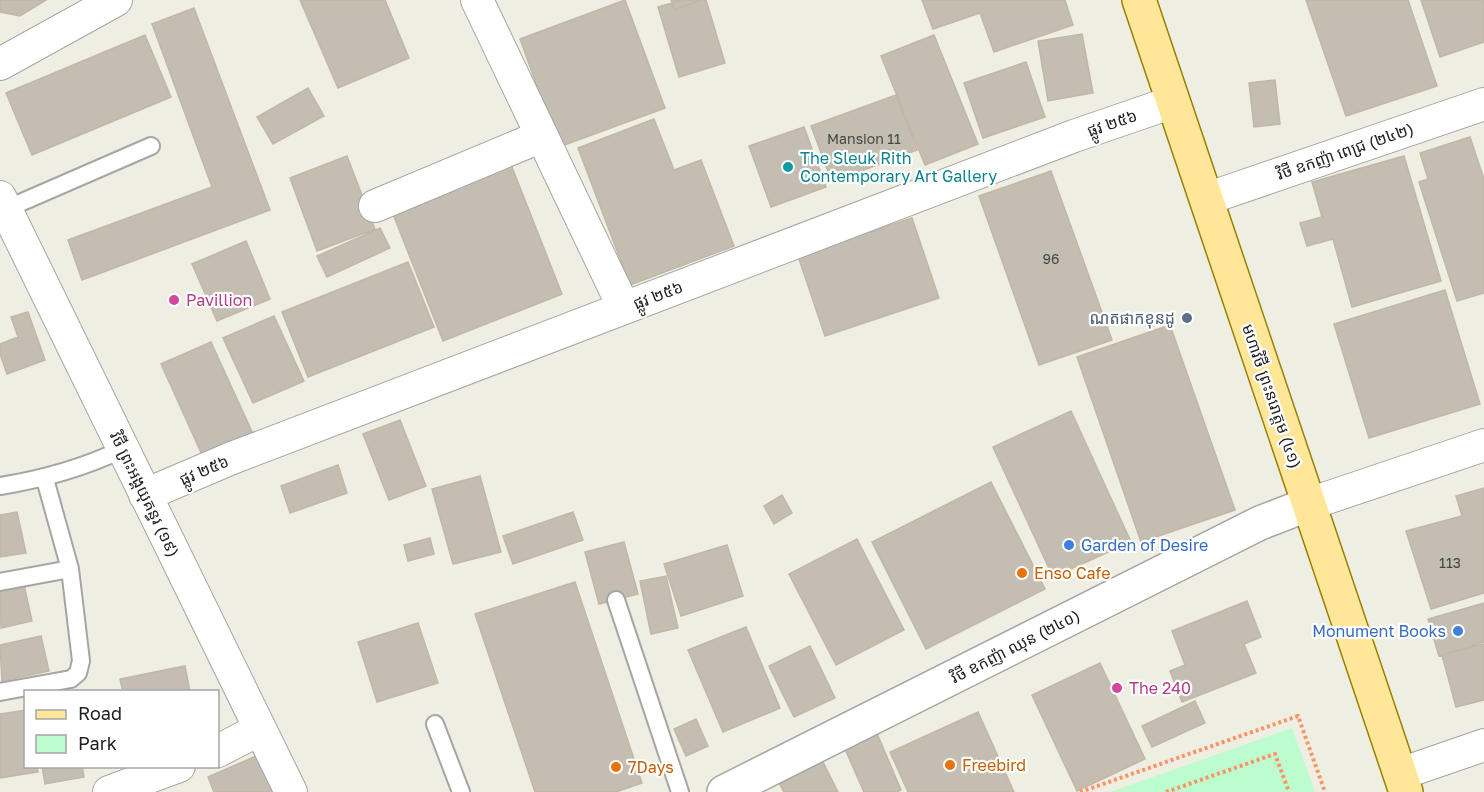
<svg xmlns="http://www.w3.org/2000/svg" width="1484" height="792" viewBox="0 0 1484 792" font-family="'Golos Text','Noto Sans Khmer',sans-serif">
<rect width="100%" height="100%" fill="#efeee3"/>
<!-- park -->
<path fill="#bdfcce" d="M1292 728 1315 792H1110Z"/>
<!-- building -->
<path fill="#c4bdb2" stroke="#c2b7a5" stroke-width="1.5" d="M0 0H46L20 16 0 12Z
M300 0H385L409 58 338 88Z
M625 0 665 108 559 147 520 39Z
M671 0H701L675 10Z
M682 0H706L725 63 679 77 658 7Z
M922 0H1065L1073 25 994 52 980 13 933 29Z
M1306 0H1408L1437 86 1346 116Z
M1421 0H1484V42L1440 57Z
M194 8 270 210 82 280 68 240 212 187 152 24Z
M1082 34 1093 93 1048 101 1038 41Z
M145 35 171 97 32 155 6 93Z
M934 35 978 144 925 165 881 56Z
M1026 62 1045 117 983 138 964 83Z
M1275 80 1280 124 1254 127 1249 83Z
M308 88 324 116 273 144 257 117Z
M896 95 917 150 832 182 811 126Z
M654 119 674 170 701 160 734 246 630 285 578 148Z
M804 127 826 187 771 207 749 146Z
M1470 137 1484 179V293L1457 301 1419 182 1428 179 1420 153Z
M347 156 375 229 317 251 290 178Z
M1404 156 1441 281 1352 307 1333 239 1307 246 1300 223 1322 217 1312 182Z
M508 157 562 294 443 341 389 204Z
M1051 171 1112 340 1039 365 979 196Z
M912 218 939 298 825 336 798 256Z
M380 228 390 248 327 277 317 256Z
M246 241 270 299 217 321 192 264Z
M408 262 434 327 308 377 282 312Z
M1445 290 1480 404 1369 438 1334 324Z
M28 312 45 360 7 374 0 354V344L18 337 11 317Z
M274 316 304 381 253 403 223 338Z
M1170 325 1235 510 1141 542 1077 357Z
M211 342 253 434 203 457 161 364Z
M1071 411 1131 542 1053 577 993 447Z
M400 420 426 486 389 500 363 434Z
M338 465 347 493 290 513 281 486Z
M480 476 501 552 453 564 432 489Z
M991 482 1045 589 926 649 872 542Z
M1484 488V593L1431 609 1406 531 1462 516 1456 496Z
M782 495 792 513 774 524 764 506Z
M17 512 26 553 0 557V515Z
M573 512 583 540 513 564 503 536Z
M430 538 434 554 408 561 404 545Z
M857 539 904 630 836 665 789 574Z
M624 542 638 594 599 604 585 552Z
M727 545 743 596 681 616 664 564Z
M666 576 678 628 651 634 640 581Z
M575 582 642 783 616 792H535L475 614Z
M24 585 32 621 1 628 0 591Z
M1247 601 1261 637 1244 644 1256 673 1182 702 1170 671 1185 665 1172 631Z
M1484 603V642L1439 656 1428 619Z
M418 623 438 683 377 702 358 642Z
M746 627 780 708 723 732 688 650Z
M41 636 49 671 2 681 0 645Z
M1484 644V700L1456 707 1442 655Z
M810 646 835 698 794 717 769 666Z
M1100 663 1145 759 1077 791 1032 695Z
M185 666 190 692H123L120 679Z
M1195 701 1205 723 1152 747 1142 726Z
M26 710V766H37L38 772 0 778V714Z
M978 712 1014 792H908L890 752Z
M696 719 708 746 686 756 674 729Z
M873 724 901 790 897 792H864L840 738Z
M261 754 277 792H214L208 777Z
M819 754 838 792H784L775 775Z
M42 766H82L84 777 45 784Z"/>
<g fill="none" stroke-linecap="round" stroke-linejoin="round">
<!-- service casing -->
<g stroke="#a5a5a5" stroke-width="20">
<path id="service" d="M6 209 151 146
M0 486C44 479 83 468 123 449
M0 582 70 569
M616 600 680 792
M0 692 71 679 78 673 81 661 70 569 45 479
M435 724 461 792"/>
</g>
<!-- minor casing -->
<g stroke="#a5a5a5" stroke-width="34">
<path id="minor" d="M477 0 624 308
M0 64 116 0
M0 197 291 792
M1206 199 1484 104
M375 206 542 136
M145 495 232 458 1074 136 1173 102
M1309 504 1484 445
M218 751 260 729
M1400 774 1484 745
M109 792 179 766"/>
</g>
<!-- tertiary casing -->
<g stroke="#a5a5a5" stroke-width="36">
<path id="tertiary" d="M724 792 1260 523 1309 504"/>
</g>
<!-- primary casing -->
<g stroke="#988100" stroke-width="36">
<path id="primary" d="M1139 0 1406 792"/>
</g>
<!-- path -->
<path stroke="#ff9165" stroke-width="4" stroke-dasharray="3 3" stroke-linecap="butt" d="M1080 792 1298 716 1325 792
M1166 792 1275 754 1289 792"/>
<!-- service -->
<use href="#service" stroke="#fff" stroke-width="16"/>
<!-- minor -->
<use href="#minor" stroke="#fff" stroke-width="32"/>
<!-- tertiary -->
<use href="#tertiary" stroke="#fff" stroke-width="33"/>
<!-- primary -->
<use href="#primary" stroke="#ffe699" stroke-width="33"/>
</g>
<!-- markers -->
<circle fill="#0f9aa8" stroke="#fff" stroke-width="2" cx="788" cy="167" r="6"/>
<g fill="#d1479c" stroke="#fff" stroke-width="2">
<circle cx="174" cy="300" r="6"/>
<circle cx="1117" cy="688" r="6"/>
</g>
<circle fill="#5c6f8a" stroke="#fff" stroke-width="2" cx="1187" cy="318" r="6"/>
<g fill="#3f7fe0" stroke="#fff" stroke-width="2">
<circle cx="1069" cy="545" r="6"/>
<circle cx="1458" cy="631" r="6"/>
</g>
<g fill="#e8710a" stroke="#fff" stroke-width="2">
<circle cx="1022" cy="573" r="6"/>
<circle cx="950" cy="765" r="6"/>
<circle cx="616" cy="767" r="6"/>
</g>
<g text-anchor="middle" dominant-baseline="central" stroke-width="4.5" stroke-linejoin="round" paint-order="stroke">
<!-- number labels -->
<g font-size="14" fill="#484643">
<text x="864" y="138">Mansion 11</text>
<text x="1051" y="258">96</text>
<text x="1450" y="562">113</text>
</g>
<!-- street labels -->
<g font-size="16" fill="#1e1e1e" stroke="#fff">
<text transform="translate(1112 123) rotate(-19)">ផ្លូវ ២៥៦</text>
<text transform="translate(1345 151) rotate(-19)">វិថី ឧកញ៉ា ពេជ្រ (២៤២)</text>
<text transform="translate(658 295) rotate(-21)">ផ្លូវ ២៥៦</text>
<text transform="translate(1272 396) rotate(71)">មហាវិថី ព្រះនរោត្តម (៤១)</text>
<text transform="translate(204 470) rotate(-23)">ផ្លូវ ២៥៦</text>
<text transform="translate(145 494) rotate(64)">វិថី ព្រះអង្គយុគន្ធរ (១៩)</text>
<text transform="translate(1015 646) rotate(-27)">វិថី ឧកញ៉ា ឈុន (២៤០)</text>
</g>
<!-- culture labels -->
<g font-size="16" fill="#0d838f" stroke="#fff" text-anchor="start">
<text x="800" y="158">The Sleuk Rith<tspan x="800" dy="18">Contemporary Art Gallery</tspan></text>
</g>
<!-- hotel labels -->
<g font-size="16" fill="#b23c85" stroke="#fff" text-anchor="start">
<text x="186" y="300">Pavillion</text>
<text x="1129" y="688">The 240</text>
</g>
<!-- service labels -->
<g font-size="16" fill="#4e5e75" stroke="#fff" text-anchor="end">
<text x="1175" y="318">ណតផាកខុនដូ</text>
</g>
<!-- shop labels -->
<g font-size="16" fill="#366cbe" stroke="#fff" text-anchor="start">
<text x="1081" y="545">Garden of Desire</text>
<text x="1446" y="631" text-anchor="end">Monument Books</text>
</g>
<!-- food labels -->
<g font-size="16" fill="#c56008" stroke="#fff" text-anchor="start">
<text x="1034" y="573">Enso Cafe</text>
<text x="962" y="765">Freebird</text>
<text x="628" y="767">7Days</text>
</g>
</g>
<!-- legend -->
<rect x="24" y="690" width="195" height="78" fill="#ffffff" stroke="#a5a5a5" stroke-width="1.5"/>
<rect x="36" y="710" width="30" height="9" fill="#ffe699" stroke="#a5a5a5" stroke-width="1.5"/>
<text x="78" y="720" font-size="18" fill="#1e1e1e">Road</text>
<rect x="36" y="735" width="30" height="18" fill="#bdfcce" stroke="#a5a5a5" stroke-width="1.5"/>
<text x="78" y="750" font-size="18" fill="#1e1e1e">Park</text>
</svg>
